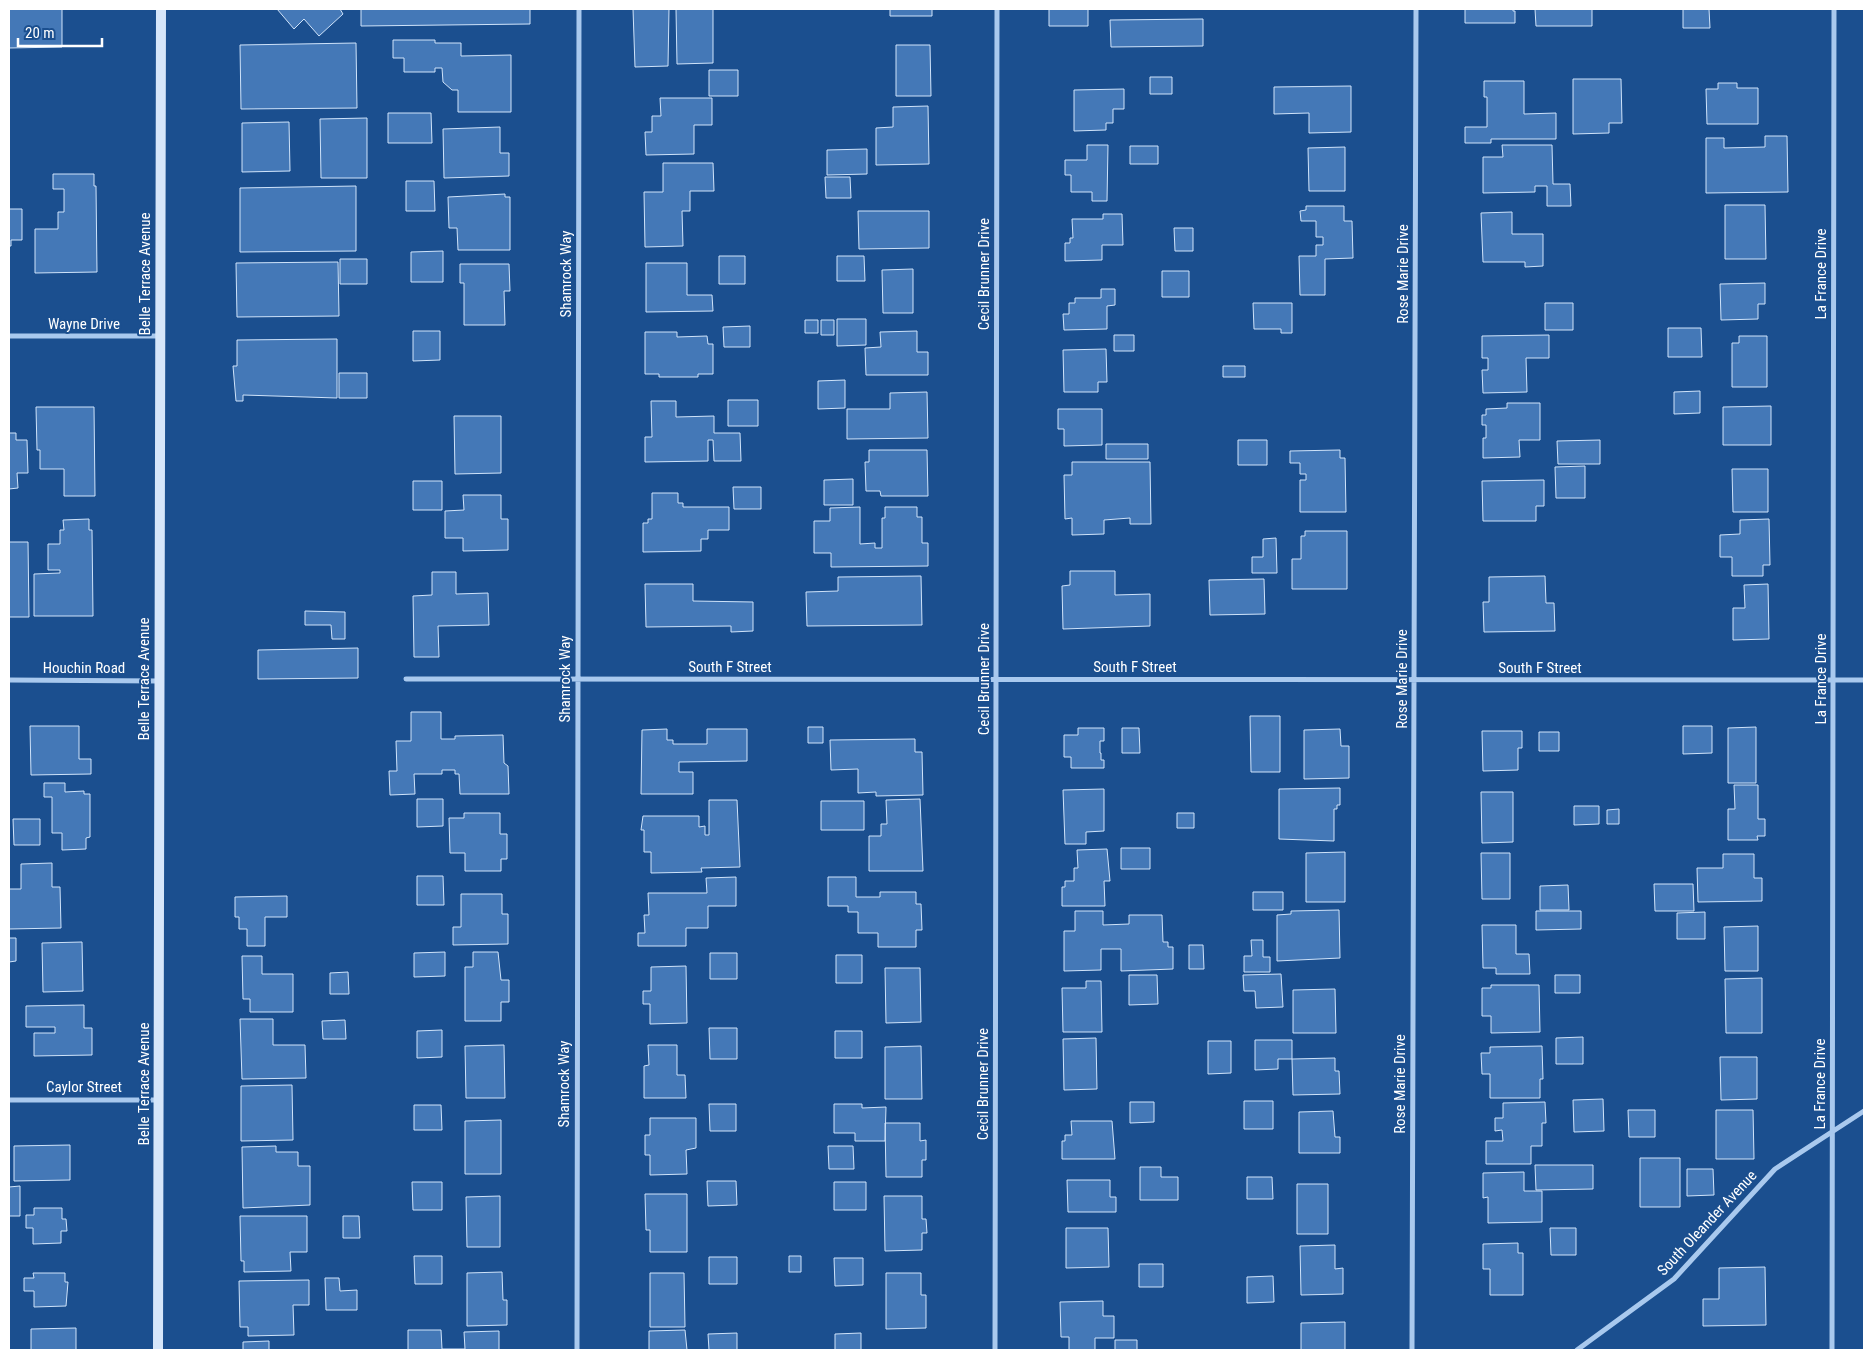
<svg xmlns="http://www.w3.org/2000/svg" width="1873" height="1359" viewBox="0 0 1873 1359" font-family="'Roboto Condensed',sans-serif">
<rect width="100%" height="100%" fill="#1b4f8f"/>
<!-- building -->
<path fill="#4478b7" stroke="#cfe3fa" d="M9 9H62V47L9 48Z
M277 9H340L343 14 319 36 304 19 294 29Z
M361 9H530V24L361 26Z
M633 9H669L668 66 635 67Z
M676 9H713V63L677 64Z
M890 9H932V16H890Z
M1049 9H1088V26H1049Z
M1465 9H1513V11H1515V23H1465Z
M1535 9H1592V26H1536Z
M1683 9H1709L1710 28H1683Z
M1203 19V46L1111 47 1110 20Z
M393 40H435V43H461V56L511 55V112H458V90H452L443 82 442 68H435V72H404V58H393Z
M356 43 357 108 241 109 240 45Z
M896 45H930L931 96H896Z
M709 70H738V96H709Z
M1150 77H1172V94H1150Z
M1573 79H1621L1622 123H1609V133L1573 134Z
M1484 81H1524V114L1556 113V139H1491V143H1465V127H1487V97H1484Z
M1718 83H1737V88H1758V124H1707L1706 89H1718Z
M1351 86V132L1309 133V113L1274 114V87Z
M1124 89V109H1113V123H1106V130L1074 131V90Z
M660 98H712V125H694V154L646 155 645 132H652V116H661Z
M928 106 929 164 876 165V128L893 127V107Z
M388 113H431L432 143H388Z
M367 118V178H321L320 119Z
M289 122 290 171 242 172V123Z
M500 127V153H509V176L444 178 443 129Z
M1765 136H1787L1788 192 1706 193V138H1724V148L1765 147Z
M1087 145H1108L1107 201H1092V192H1071V175H1065V160H1087Z
M1502 145H1552L1553 184H1570L1571 206H1547V186H1535V192L1483 193V157H1503Z
M1130 146H1158V164H1130Z
M1345 147V191H1309L1308 148Z
M867 149V174L827 175V150Z
M663 163H713L714 191H690V211H682L683 246 645 247 644 192H663Z
M53 174H94V186H96L97 272 35 273V229H58V212H64V189H53Z
M825 177H850L851 198H826Z
M406 181H434L435 211H406Z
M356 186V251L240 252V188Z
M505 194V197H510V250H458L457 228H449L448 197Z
M1725 205H1765L1766 259H1725Z
M1306 206H1344V221H1352L1353 258 1325 259V295H1300L1299 256H1316V245H1323V237H1316V221H1301L1300 211 1306 210Z
M9 209H22V240H11V246H9Z
M858 211H929V248L859 249Z
M1512 212V234H1543V266L1525 267V262H1483L1481 213Z
M1103 214H1122L1123 245H1102V260L1065 261V243H1070V238H1073L1072 219H1103Z
M1174 228H1193V251H1175Z
M443 251V282H411V252Z
M719 256H745V284H719Z
M837 256H864L865 281H837Z
M340 259H367V284H340Z
M338 262 339 316 237 317 236 263Z
M646 263H687V295H712L713 311 646 312Z
M460 264H509L510 291H504L505 325H464V283H460Z
M913 269V313H883L882 270Z
M1162 271H1189V297H1162Z
M1765 283V304H1758V319L1721 320 1720 284Z
M1101 289H1115V305L1107 306V329L1064 330 1063 314H1069V303H1075V298H1101Z
M1253 303H1292V333H1281V329H1254Z
M1545 303H1573V330H1545Z
M837 319H866V345L837 346Z
M805 320H818V333H805Z
M821 320H834V335H821Z
M750 326V347H724L723 327Z
M1668 328H1701L1702 357H1668Z
M413 331H440V360L413 361Z
M917 331V352H928V375H866L865 348 881 347 880 332Z
M645 332H677V337L707 336 708 344H713V374H698V377H659V374H645Z
M1114 335H1134V351H1114Z
M1549 335V358H1526L1527 392 1483 393 1482 370H1488V358H1482V336Z
M1739 336H1767V387H1732V343H1739Z
M337 339V398L243 395V401H236L233 366H237V340Z
M1106 349 1107 382H1098V392H1064L1063 350Z
M1223 366H1245V377H1223Z
M339 373H367V398H339Z
M845 380V408L818 409V381Z
M1700 391V413L1674 414V392Z
M927 392 928 438 847 439V409H890V393Z
M728 400H758V426H728Z
M651 401H676V417L714 416V433H740L741 461H714L713 440H708V461L645 462V437H652Z
M1507 403H1540V440H1519L1520 457 1483 458V438H1486V425H1482V415H1486V409L1507 408Z
M1771 406V445H1723V407Z
M36 407H94L95 496H64V469H40V450H37Z
M1058 409H1102V445L1064 446V429H1058Z
M454 416H501V473L455 474Z
M9 433H16V440H27L28 473H17L18 488 9 489Z
M1238 440H1267V465H1238Z
M1600 440V464H1558L1557 441Z
M1106 444H1148V459H1106Z
M869 450H927L928 496H881L880 491H866L865 462H869Z
M1340 450V458H1345L1346 512H1300V480H1306V474H1300V463H1290V451Z
M1072 462H1150L1151 524H1130V518L1104 520V534L1072 535V518L1065 519 1064 475H1072Z
M1585 466V498H1556L1555 467Z
M1732 469H1768V512H1733Z
M853 479V505H824V480Z
M1544 480V506H1536V521H1483L1482 481Z
M413 481H442V510H413Z
M733 487H761V509H734Z
M652 493H678V503H683V507H729V530H708V539H701V551L643 552V523H648V519H652Z
M463 495H501V519H508V550L463 551V538H445V511L464 510Z
M860 507V544L875 543V548H882V518H885V507H917V517H922V543H928V566L831 567V553H814V521H830V508Z
M89 519V530H92L93 616H34V574L60 573V570H48V544H60V530H64L63 520Z
M1769 519 1770 565H1763V576H1732V557H1720V535L1740 534V520Z
M1305 531H1347V589H1292V559H1301V536H1305Z
M1276 538 1277 573H1252V557H1263V539Z
M9 542H28L29 617H9Z
M1070 571H1115V595L1150 594V626L1063 629 1062 586 1070 585Z
M432 572H456V594L488 593 489 625 438 626 439 657H414L413 596 432 595Z
M921 576 922 625 807 626 806 592 838 591V577Z
M1545 576 1546 603H1554L1555 631 1484 632 1483 602H1489V577Z
M1264 579 1265 614 1210 615 1209 580Z
M645 584H693V601L753 602V631L731 632V626L646 627Z
M1768 584 1769 639 1733 640V608H1745L1744 585Z
M305 611 345 612V639H332L331 625H305Z
M358 648V678L258 679V650Z
M411 712H441V739H455V736L503 735 504 763 508 766 509 794H460L459 774H455V770H442V774H414L415 794 390 795 389 771H397L396 741H411Z
M1250 716H1280V772H1251Z
M30 726H79V759H91V774L31 775Z
M1683 726H1712V753L1683 754Z
M808 727H823V743H808Z
M1756 727V783H1728V728Z
M1078 728H1104V741H1100V753H1101V760H1104V768H1071V757H1064V735H1078Z
M1122 728H1139L1140 753H1122Z
M667 729V740H673V744H707V729H747V761L679 762V772H693V794H641L642 730Z
M1340 729 1341 746H1349V778L1304 779V730Z
M1482 731H1522V748H1518V770L1483 771Z
M1539 732H1559V751H1539Z
M915 739V752H922L923 795 876 796V792L858 793V769L831 770 830 740Z
M44 783H65V792L84 791V794H90V837L86 838V849L62 850V833H52V797H44Z
M1734 785H1758V819H1765V836H1757L1758 840H1728V809H1735Z
M1340 788V805H1337V809H1334V841L1279 839V789Z
M1104 789V831L1086 832V844H1065L1063 790Z
M1481 792H1513V842L1482 843Z
M417 799H443V826L417 827Z
M920 799 923 871H869V836H881V824H887L886 800Z
M709 800H737L740 867 701 868 702 872 651 873V852H644V830H641L643 816H699V827L705 826V835H709Z
M821 801H864V830H821Z
M1574 806H1599V824L1574 825Z
M1619 809V824H1607V810Z
M464 813H500V834H507V859H501V871H465V853H450L449 818H464Z
M1177 813H1194V828H1177Z
M13 819H40V845H14Z
M1121 848H1150V869H1121Z
M1107 849 1110 881H1104L1105 906H1062V887H1065V881H1074V868H1078L1077 850Z
M1345 852V902H1306V853Z
M1481 853H1510V899H1482Z
M1723 854H1754V878H1762V901L1698 902 1697 868H1723Z
M52 863V887H60L61 928 9 929V889H21V864Z
M417 876H443L444 905H417Z
M736 877V906H708V928H686V946H638V933H645L644 915H649L648 893H707L706 878Z
M828 877H856V897H880V892H916V904H921L922 930H916V947H878V933H858V912H848V906H828Z
M1654 884H1693L1694 911H1655Z
M1568 885 1569 910H1540V886Z
M1253 892H1283V910H1253Z
M461 894H502V914H508V944L453 945V927H461Z
M287 896V917H265V946H247V929H239V917H235V897Z
M1339 910 1340 958 1277 961V915L1291 914V911Z
M1075 911H1103V925L1129 924V915H1162L1163 942H1168V947H1173V969L1121 971V949H1101V970L1064 971V931H1075Z
M1536 911H1581V929L1536 930Z
M1705 912V939H1677V913Z
M1482 925H1516V954H1529L1530 974H1496V968H1483Z
M1758 926V971H1725L1724 927Z
M9 938H16V961L9 962Z
M1251 940H1263V957H1270V972H1244V956H1252Z
M82 942 83 991 43 992 42 943Z
M1189 945H1203L1204 969H1189Z
M445 952V976L414 977V953Z
M473 952H498L501 980H509V1002H501V1021H465V967H473Z
M710 953H737V979H710Z
M836 955H862V983H836Z
M242 956H262V974H293V1012H250V999H243Z
M686 966 687 1023 650 1024V1004H643V991H651V967Z
M885 968H920L921 1022 886 1023Z
M348 972 349 994H330V973Z
M1281 974 1283 1007 1256 1008 1255 991H1244L1243 975Z
M1129 975H1157L1158 1004 1129 1005Z
M1555 975H1580V993H1555Z
M1762 978V1033H1726L1725 979Z
M1086 981H1101L1102 1032H1063L1062 988H1086Z
M1491 985H1539L1540 1032 1491 1033V1016H1482V988H1491Z
M1335 989 1336 1033H1293V990Z
M84 1005V1028H92V1055L34 1056V1033H55V1027H26V1006Z
M240 1019H273V1045H305L306 1078 242 1079Z
M345 1020 346 1039H323L322 1021Z
M709 1028H737V1059H710Z
M442 1030V1057L417 1058V1031Z
M835 1031H862V1058H835Z
M1583 1037V1064H1556V1038Z
M1096 1038 1097 1089 1064 1090 1063 1039Z
M1255 1040H1292V1059H1278V1069L1255 1070Z
M1208 1041H1231V1073L1208 1074Z
M504 1045 505 1098H466L465 1046Z
M648 1045H677V1075H685L686 1098H644V1066L649 1065Z
M921 1046 922 1099H885V1047Z
M1542 1046 1543 1079H1540V1098H1490V1074H1482L1481 1053H1490V1047Z
M1720 1057H1757V1099L1721 1100Z
M1335 1058V1071H1339L1340 1094 1293 1095 1292 1059Z
M292 1085 293 1140 241 1141V1086Z
M1603 1099 1604 1131 1574 1132 1573 1100Z
M1244 1101H1273V1129H1244Z
M1130 1102H1154V1122L1130 1123Z
M1545 1102 1546 1123H1542V1146H1531V1164H1486V1141H1503L1502 1130 1495 1131V1118H1503V1103Z
M709 1104H736V1131H710Z
M834 1104H862V1108L886 1107 885 1141H855V1133H834Z
M414 1105H441L442 1130H414Z
M1628 1110H1655V1137H1629Z
M1716 1110H1753L1754 1159H1716Z
M1333 1111 1335 1137H1340V1153H1299V1112Z
M650 1118H696V1148L686 1150 687 1174 650 1175V1155H645V1135H650Z
M501 1120V1174H465V1121Z
M1071 1121H1112L1115 1159H1062V1141H1065V1135H1072Z
M885 1123H920V1141L926 1140V1160H922V1177H886Z
M70 1145V1180L14 1181V1146Z
M276 1146V1152H298V1166H310V1205L243 1208 242 1147Z
M828 1146H853L854 1169H829Z
M1640 1158H1680V1207H1640Z
M1535 1165H1593V1189L1536 1190Z
M1140 1167H1161V1177H1178V1200H1140Z
M1687 1169H1713L1714 1195 1687 1196Z
M1524 1172V1191H1542V1222L1488 1223V1197L1483 1198V1173Z
M1247 1177H1272L1273 1199H1247Z
M1067 1180H1110V1197H1116V1212H1068Z
M707 1181H736L737 1205 708 1206Z
M412 1182H442V1210H413Z
M834 1182H866V1210H834Z
M1297 1184H1328V1234H1297Z
M20 1186V1216H9V1187Z
M645 1194H687V1252H650V1230H646Z
M500 1196V1247H467L466 1197Z
M884 1196H922V1219H926L927 1233H922V1250L885 1251Z
M34 1208H62V1219H66L67 1231H61V1243L33 1244V1228H26V1215H34Z
M240 1216H307V1252H290L291 1271 244 1272V1261H241Z
M343 1216H359L360 1238H343Z
M1066 1228H1108L1109 1267 1066 1268Z
M1550 1228H1576V1255H1551Z
M1518 1243V1253H1523V1295H1490V1269H1483V1244Z
M1335 1245V1269L1343 1268V1294L1301 1295 1300 1246Z
M414 1256H442V1284H415Z
M789 1256H801V1272H789Z
M709 1257H737V1284H709Z
M834 1258H863V1285L835 1286Z
M1139 1264H1163V1287H1139Z
M1765 1267 1766 1325 1703 1326V1299H1719V1268Z
M502 1272 503 1300H507V1325L467 1326V1273Z
M33 1273H65V1282H68L66 1306 34 1307V1291H24V1278H34Z
M650 1273H684L685 1327H650Z
M886 1273H921V1295H926V1328L886 1329Z
M1273 1276 1274 1302 1247 1303V1277Z
M325 1278H339L340 1291 357 1290V1310H326Z
M309 1280V1305H293L294 1335 248 1336V1327H240L239 1281Z
M1103 1301V1316H1114V1338H1095V1350H1069V1337H1061L1060 1302Z
M1345 1322V1350H1301V1323Z
M76 1328V1350H31V1329Z
M408 1330H441L442 1349H465L464 1332 499 1331V1350H408Z
M685 1330 687 1350H649V1331Z
M737 1333V1350H709L708 1334Z
M861 1333V1350H835V1334Z
M1115 1340H1137V1350H1115Z
M269 1341V1350H243V1342Z"/>
<g fill="none" stroke-linecap="round" stroke-linejoin="round">
<!-- street -->
<path stroke="#a9c9ee" stroke-width="5" d="M9 336H160
M406 679 1864 680
M9 680 159 681
M9 1100H158
M577 1350 579 9
M995 1350 997 9
M1412 1350 1416 9
M1577 1350 1674 1279 1775 1169 1864 1111
M1832 1350 1834 9"/>
<!-- secondary -->
<path stroke="#d6e6fa" stroke-width="10" d="M158 1350 161 9"/>
</g>
<g text-anchor="middle" dominant-baseline="central" stroke-width="4" stroke-linejoin="round" paint-order="stroke">
<!-- street labels -->
<g font-size="15" fill="#fff" stroke="#1b4f8f">
<text transform="translate(145 274) rotate(-90)">Belle Terrace Avenue</text>
<text transform="translate(566 274) rotate(-90)">Shamrock Way</text>
<text transform="translate(984 274) rotate(-90)">Cecil Brunner Drive</text>
<text transform="translate(1403 274) rotate(-90)">Rose Marie Drive</text>
<text transform="translate(1821 274) rotate(-90)">La France Drive</text>
<text x="84" y="324">Wayne Drive</text>
<text x="730" y="667">South F Street</text>
<text x="1135" y="667">South F Street</text>
<text x="84" y="668">Houchin Road</text>
<text x="1540" y="668">South F Street</text>
<text transform="translate(144 679) rotate(-90)">Belle Terrace Avenue</text>
<text transform="translate(565 679) rotate(-90)">Shamrock Way</text>
<text transform="translate(984 679) rotate(-90)">Cecil Brunner Drive</text>
<text transform="translate(1402 679) rotate(-90)">Rose Marie Drive</text>
<text transform="translate(1821 679) rotate(-90)">La France Drive</text>
<text transform="translate(144 1084) rotate(-90)">Belle Terrace Avenue</text>
<text transform="translate(564 1084) rotate(-90)">Shamrock Way</text>
<text transform="translate(983 1084) rotate(-90)">Cecil Brunner Drive</text>
<text transform="translate(1400 1084) rotate(-90)">Rose Marie Drive</text>
<text transform="translate(1820 1084) rotate(-90)">La France Drive</text>
<text x="84" y="1087">Caylor Street</text>
<text transform="translate(1707 1223) rotate(-47)">South Oleander Avenue</text>
</g>
</g>
<!-- border -->
<rect width="1873" height="1359" fill="none" stroke="#ffffff" stroke-width="20"/>
<!-- scale -->
<path d="M18 38v8h84v-8" fill="none" stroke="#ffffff" stroke-width="2.5"/>
<text x="25" y="38" font-size="15" fill="#ffffff" stroke="#1b4f8f" stroke-width="4" paint-order="stroke">20 m</text>
</svg>
